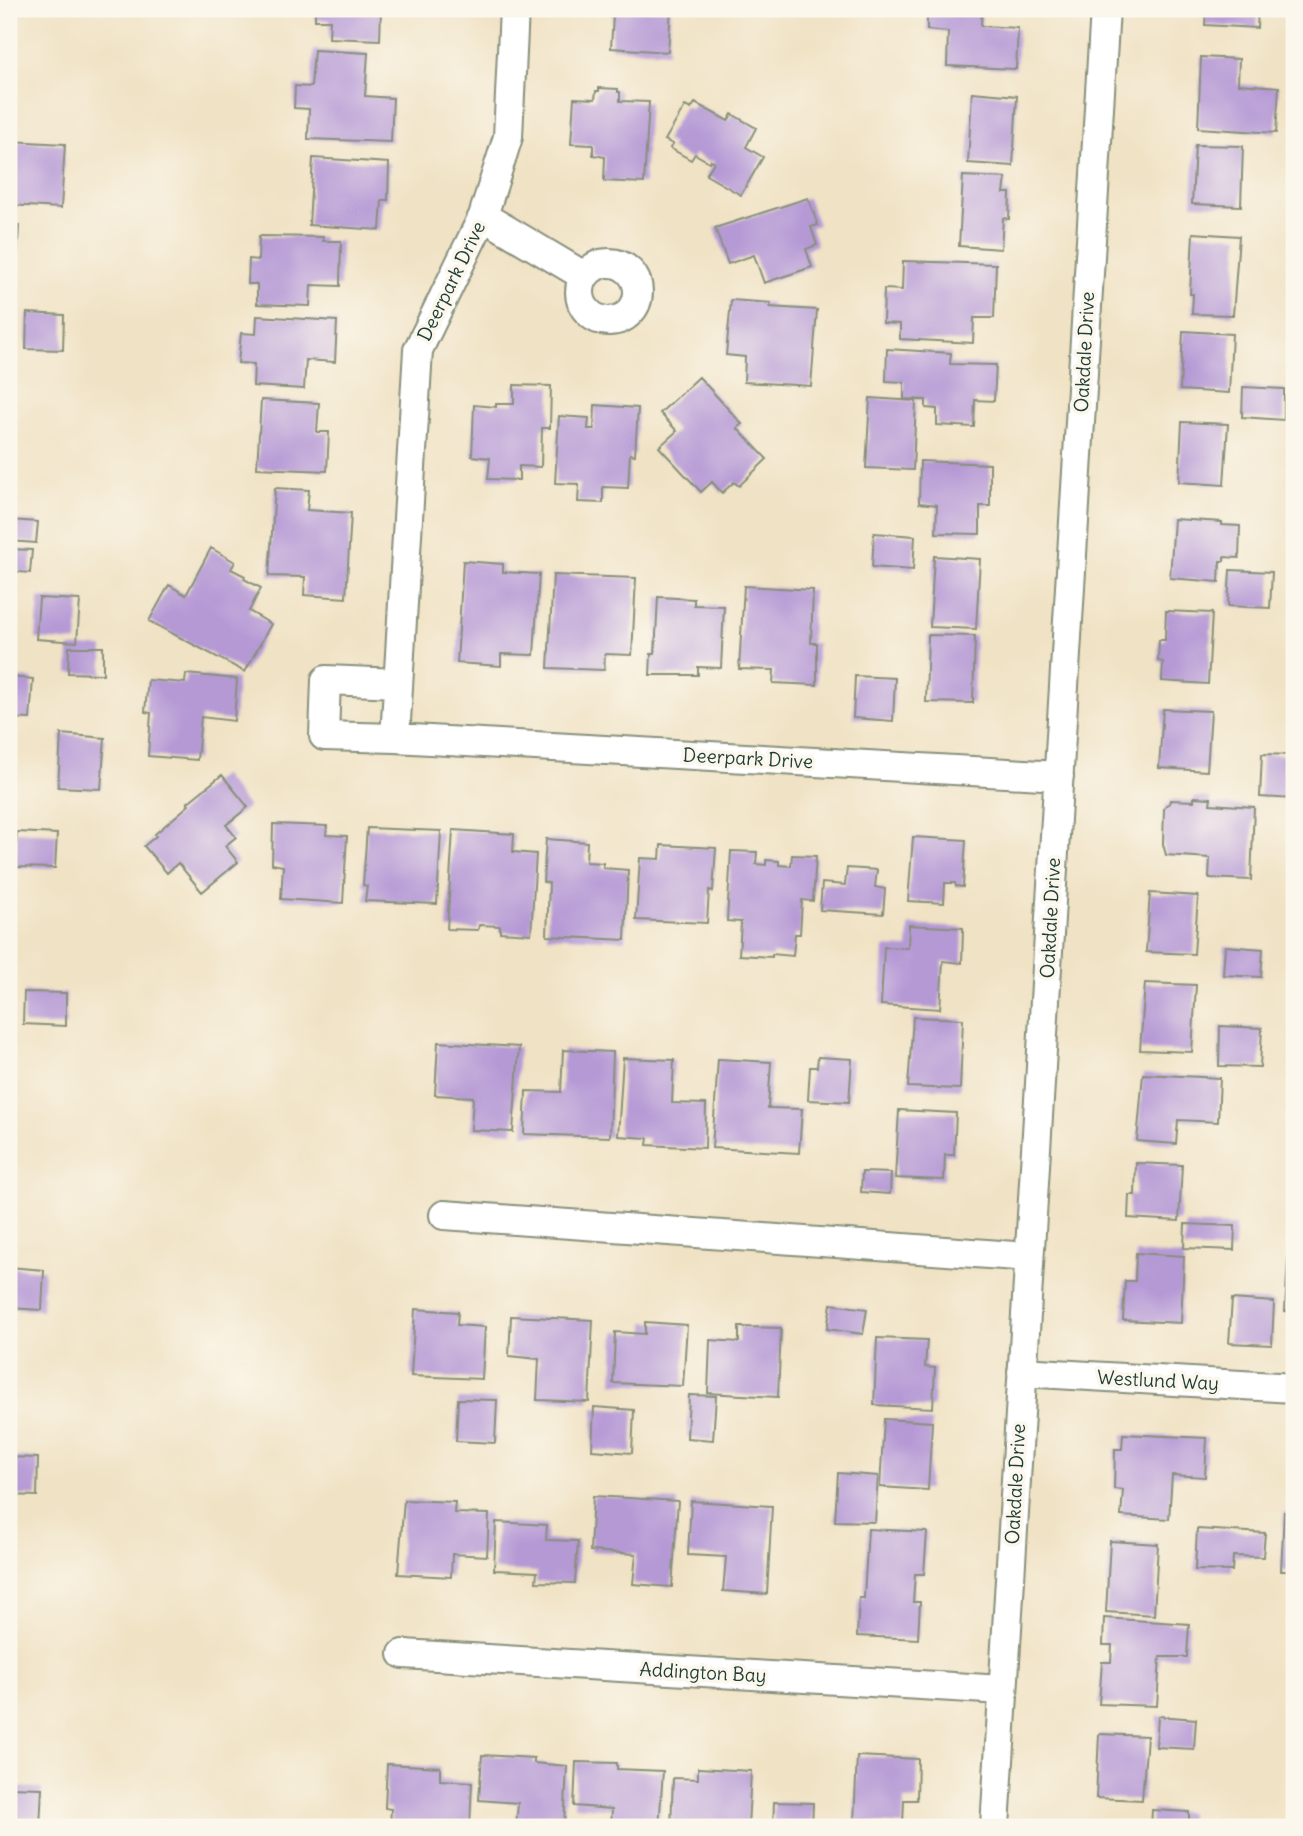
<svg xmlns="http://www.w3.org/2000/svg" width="1303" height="1836" viewBox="0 0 1303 1836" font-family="Delius,sans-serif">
<rect width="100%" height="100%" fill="#fbf7ec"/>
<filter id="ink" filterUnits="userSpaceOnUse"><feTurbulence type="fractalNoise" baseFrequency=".0143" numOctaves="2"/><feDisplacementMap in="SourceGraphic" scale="14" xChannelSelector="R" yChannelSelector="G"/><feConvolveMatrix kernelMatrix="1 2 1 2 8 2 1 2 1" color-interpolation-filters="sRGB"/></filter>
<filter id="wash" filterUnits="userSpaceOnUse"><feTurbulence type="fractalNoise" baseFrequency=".00686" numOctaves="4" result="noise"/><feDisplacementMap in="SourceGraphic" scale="28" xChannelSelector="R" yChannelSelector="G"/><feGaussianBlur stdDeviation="1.57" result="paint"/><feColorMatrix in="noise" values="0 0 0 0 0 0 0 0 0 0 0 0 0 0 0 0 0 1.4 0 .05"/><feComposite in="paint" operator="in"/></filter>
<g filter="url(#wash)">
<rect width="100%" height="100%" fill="#f0e2c4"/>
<g id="blocks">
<!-- building -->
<path fill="#b599d5" d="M315 9H381L380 40 329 38 330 20H315Z
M611 9H671L668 52 611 48 613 15H610Z
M927 9H982L981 26 1018 28 1016 69 947 66 948 32 927 30Z
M1206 9H1258L1257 28 1205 25Z
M314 50 368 53 365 96 393 98 391 142 308 139 309 109 294 108 295 86 311 87Z
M1201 57 1239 59 1238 84 1279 87 1276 133 1198 128Z
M599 88 618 89V92H620V101L649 102 644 183 604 181 605 157 593 155V145L571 144 574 98 595 99 596 91H599Z
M972 92 1017 96 1013 166 968 163Z
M695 103 728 121 732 114 756 128 746 147 763 157 741 195 706 175 714 162 711 160 709 162 695 154 691 160 670 148 673 144 665 140 685 106 691 109Z
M9 141 65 144 61 208 9 205Z
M1195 145 1243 146 1241 206 1192 204Z
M313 158 389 163 388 200H382L380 230 309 225Z
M963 176 1006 178 1004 193H1010L1009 219 1003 218 1001 249 959 246Z
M808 198 818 225 811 227 817 245 806 249 812 267 764 283 754 255 728 264 715 228Z
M9 225H19L17 257H9Z
M1193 233 1239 236 1233 315 1192 314 1193 294H1190Z
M259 236 323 237V241H341L340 286 311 285 310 306 257 304V284H248L249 259 258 260Z
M903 261 996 264 994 318H974L973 343 900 339V324L883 323 884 289 902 290Z
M731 300 771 303 770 307 817 310 811 386 744 382 745 357 726 355Z
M27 313 64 315 63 350 26 349Z
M257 316 337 321 335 362 306 360 304 389 253 386 254 364 238 363 241 333 256 334Z
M1183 331 1232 334 1229 393 1180 390Z
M887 349 951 353 950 364 996 365 994 401 975 400 974 427 937 425V409L926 408V400L904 399V382L886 381Z
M699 377 742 424 737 428 767 459 739 486 734 482 722 493 712 482 701 492 659 447 677 431 660 413Z
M514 385 551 386 550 428H542L541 467 519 466V480L488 479 490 458 472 456 474 405 496 407V404H514Z
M1243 387 1284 389V420L1242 417Z
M870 398 916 401 913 470 866 468Z
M261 400 319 403 317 432H329L327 471 257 468Z
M595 405 638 408 635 455 630 454 628 488 603 487V503L578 502 579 484 555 483 559 416 589 418 588 429H594Z
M1182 422 1228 424 1224 485 1179 482Z
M920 461 990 464V506H980V534L936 533 937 505 919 503Z
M275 488 309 490 307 510 351 513 346 598 304 595 305 577 269 576Z
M1174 519 1222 522V525L1240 526 1239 558 1224 557V561H1220L1219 582 1170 578Z
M9 520 38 522 36 543 9 541Z
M874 533 915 536 913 570 872 567Z
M211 548 235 562 231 569 245 576 244 579 261 588 249 611 271 624 245 672 149 621 169 585 186 595Z
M9 549 32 550 30 573 9 571Z
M934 556 980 559 976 629 930 627Z
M463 561 503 564V572L539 574 534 655 501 654V666L457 663Z
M1230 570 1272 572 1270 608 1228 606Z
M553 575 636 578 632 655 605 654 604 670 548 668Z
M744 586 813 590 811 643H817V685L773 683 774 670 739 669Z
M658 597 694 599V605L724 606 721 668 698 667V675H650L651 654H655Z
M39 598 80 600 77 642 36 639Z
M1166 611 1212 613 1208 684 1162 681 1163 662 1158 661 1159 640H1165Z
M928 635 975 636 973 703 926 702Z
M69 647H103V674L68 673Z
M186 674 237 679 234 721 201 717 197 760 148 756 151 713 145 712 148 680 185 683Z
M855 676 895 678 893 721 853 718Z
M9 677 33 679 30 719 9 718Z
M1163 709 1211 711 1207 771 1159 768Z
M61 734 105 738 101 789 58 787Z
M1262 754 1294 755V799L1260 797Z
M222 775 248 807 226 825 236 837 225 846 238 862 202 892 178 863 167 873 144 846 156 836 155 834 189 805 187 803Z
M1194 797 1211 798 1210 804 1254 807 1251 880 1209 878 1210 858 1166 855 1163 844 1164 809 1166 805 1169 804 1170 800 1194 801Z
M273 824 327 826 326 835 347 836 343 903 281 899 283 866 272 864Z
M367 828 441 831 437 904 365 901 367 886 363 885Z
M453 830 514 834 513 852 536 854 531 934 500 932V926L479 925 478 930 447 929Z
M17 832 57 834 55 868 15 867Z
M913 837 966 840 963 887 956 886 955 883H945L944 903 908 901Z
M546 839 587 842 586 862 603 863V868L628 870 625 940 547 936 549 883 543 882Z
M661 845 716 848 713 891 709 890 707 923 636 920 640 858 660 859Z
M731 851 757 852 756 864 766 865V860L779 861V865L791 866 792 855 816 856 813 901 802 900 800 934H795L793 956 772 954V957L739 955 741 922 727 921Z
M847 868 877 870 875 887 885 889 883 914 820 910 822 883 845 885Z
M1150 893 1198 896 1194 954 1146 952Z
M909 925 963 928 962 963 943 961 940 1009 881 1005 884 947 908 948Z
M1225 946 1263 949 1261 977 1223 975Z
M1145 983 1196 985 1192 1052 1140 1050Z
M24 992 66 993V1026L23 1024Z
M913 1017 963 1019 960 1089 908 1087Z
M1220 1026 1262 1028 1260 1067 1219 1066Z
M438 1042 519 1047 513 1132 471 1130 473 1097 435 1095Z
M563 1050 613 1052 610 1137 524 1134 526 1091 561 1092Z
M818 1057 852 1059 849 1102 808 1100 810 1067H817Z
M623 1058 674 1060 672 1103 706 1104 705 1148 647 1145 648 1138 618 1136Z
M718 1059 771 1062 768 1108 802 1109 799 1153 712 1148Z
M1143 1074 1220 1078 1218 1122 1178 1120 1176 1144 1137 1141Z
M899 1110 956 1113 954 1155H945L944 1180 895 1178Z
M1136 1163 1182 1165 1179 1221 1128 1218 1129 1195H1135Z
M862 1172 891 1173 890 1194 861 1192Z
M1185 1224 1235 1226 1234 1250 1184 1248Z
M1289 1242H1294V1312L1285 1311Z
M1136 1253 1184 1256 1181 1323 1123 1320 1125 1281H1135Z
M9 1267 44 1270 42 1310 9 1308Z
M1232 1299 1274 1302 1272 1345 1229 1343Z
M831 1304 867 1309 863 1334 827 1329Z
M415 1309 458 1312 457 1325 485 1327 482 1379 411 1376Z
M511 1316 593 1320 589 1402 537 1400 539 1359 509 1356Z
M645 1322 687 1325 683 1386 613 1383 615 1332 645 1334Z
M739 1327 781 1328 778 1397 708 1393 710 1340 739 1342Z
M877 1338 927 1340 925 1367 935 1368 933 1408 874 1405Z
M689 1395 716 1396 713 1440 687 1438Z
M458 1399 497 1400 495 1443 456 1441Z
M594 1407 634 1410 632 1453 592 1450Z
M884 1419 932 1422 928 1490 880 1487Z
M1123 1434 1207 1438 1205 1477 1172 1475 1169 1519 1121 1516 1123 1490 1114 1489 1115 1449H1122Z
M9 1457 38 1458 37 1496 9 1495Z
M838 1473 878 1476 875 1522 835 1521Z
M593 1496 678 1501 672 1587 633 1584 636 1554 590 1551Z
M404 1500 455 1502 454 1513 489 1514 487 1556 452 1554 451 1577 398 1574Z
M691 1501 772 1506 767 1594 723 1591 726 1557 688 1555Z
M1284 1512 1294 1513V1571H1281Z
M496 1522 547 1525 546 1540 578 1541 575 1583 536 1582 537 1572 494 1570Z
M868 1529 927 1532 924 1574H915L913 1602H920L918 1639 857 1636 859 1598H864Z
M1197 1529 1265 1533 1263 1557 1233 1556 1232 1571 1195 1570Z
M1110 1541 1158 1544 1154 1615 1106 1612Z
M1104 1618 1189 1624 1187 1657H1160L1157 1706 1099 1704 1102 1662H1111L1112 1645H1103Z
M1158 1716 1196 1719 1194 1749 1156 1747Z
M1099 1734 1147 1736 1142 1800 1096 1798Z
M482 1755 534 1758V1763L567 1766 564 1827H516L518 1803 479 1800Z
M857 1756 918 1759 917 1800H904L903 1825 854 1822Z
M576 1762 617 1763V1769L663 1771 659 1827H611L612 1809 574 1806Z
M387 1764 440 1767V1780L472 1782 470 1827H390L391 1809 385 1808Z
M698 1768 751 1771 748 1827H671L673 1778 698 1779Z
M9 1787 42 1788 40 1827H9Z
M774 1802 813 1803 812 1827H773Z
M1152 1810 1189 1812V1827H1151Z"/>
</g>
</g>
<g filter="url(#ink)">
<use href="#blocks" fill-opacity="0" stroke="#88907c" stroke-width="2"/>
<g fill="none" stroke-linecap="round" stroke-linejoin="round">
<!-- minor casing -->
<g stroke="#88907c" stroke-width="32">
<path id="minor" d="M514 9 508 137 483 216 418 350 395 738 1059 776
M483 216 584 276
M580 292a29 29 0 1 1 58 0a29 29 0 1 1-58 0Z
M395 738 324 736 326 680 398 683
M444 1215 1029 1257
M1022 1372 1294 1388
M403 1654 1003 1690
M995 1827 1105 9"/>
</g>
<!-- minor -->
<use href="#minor" stroke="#fff" stroke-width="28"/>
</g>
</g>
<g text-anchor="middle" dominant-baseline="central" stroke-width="7" stroke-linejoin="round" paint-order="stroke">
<!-- street labels -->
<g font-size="19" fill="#1f3d34" stroke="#fbf7ec">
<text transform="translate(451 281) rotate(-64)">Deerpark Drive</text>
<text transform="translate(1084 352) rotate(-87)">Oakdale Drive</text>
<text transform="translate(748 758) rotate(3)">Deerpark Drive</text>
<text transform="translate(1050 918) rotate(-87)">Oakdale Drive</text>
<text transform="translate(1158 1380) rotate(3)">Westlund Way</text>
<text transform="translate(1015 1484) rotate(-87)">Oakdale Drive</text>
<text transform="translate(703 1672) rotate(3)">Addington Bay</text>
</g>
</g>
<!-- margin -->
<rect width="1303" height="1836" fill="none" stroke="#fbf7ec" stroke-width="35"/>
</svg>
